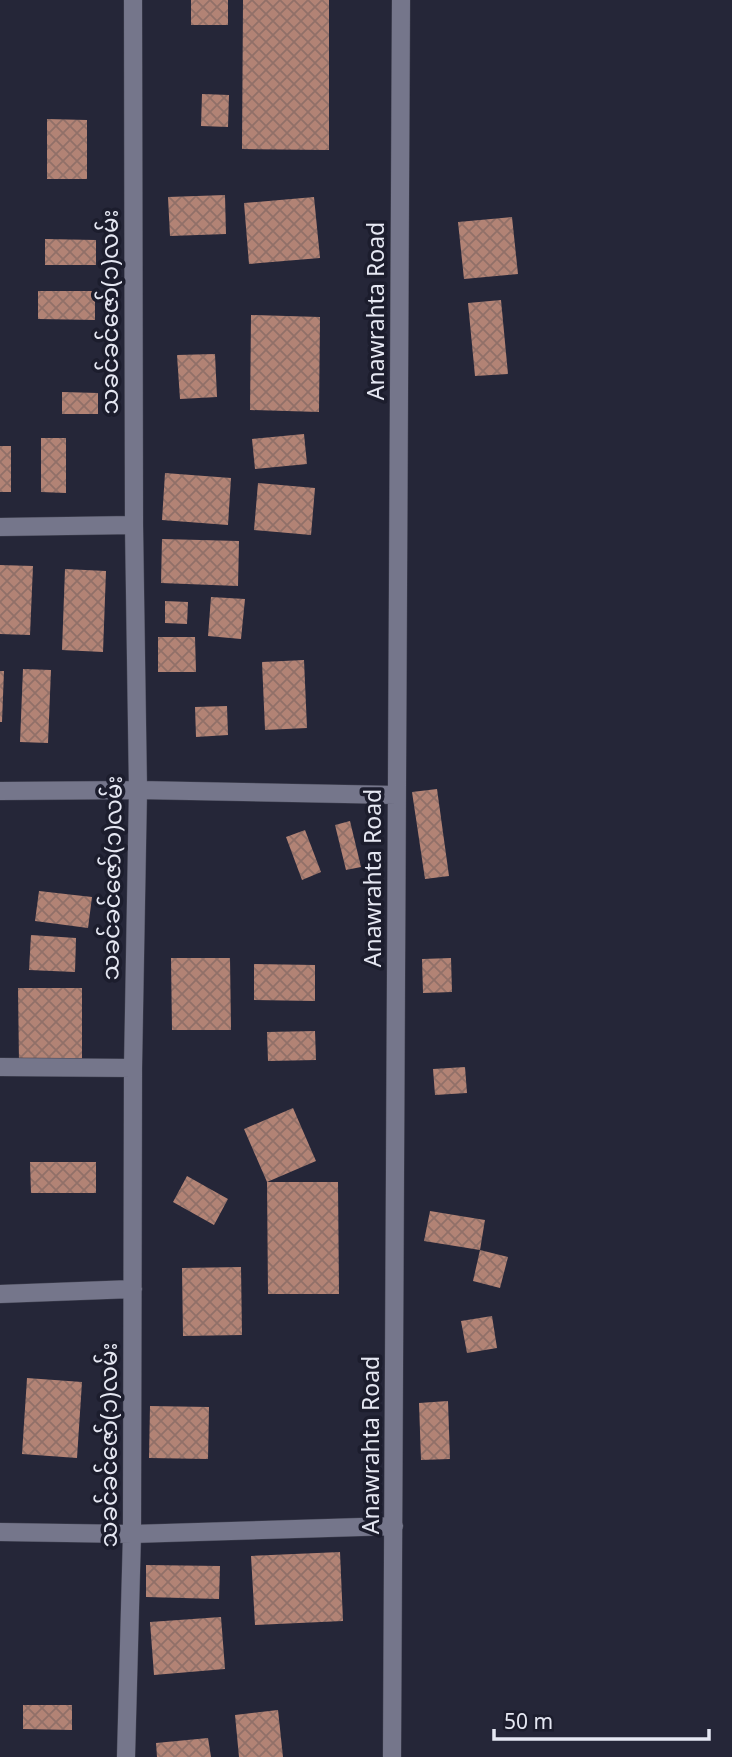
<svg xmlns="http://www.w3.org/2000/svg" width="732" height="1757" viewBox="0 0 732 1757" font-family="'Noto Sans','Noto Sans Myanmar',sans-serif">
<defs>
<pattern id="building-cross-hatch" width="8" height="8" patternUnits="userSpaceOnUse" patternTransform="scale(1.75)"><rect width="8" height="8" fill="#b28375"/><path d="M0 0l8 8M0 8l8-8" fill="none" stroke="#917068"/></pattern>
</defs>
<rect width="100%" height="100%" fill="#252638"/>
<!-- building -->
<path fill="url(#building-cross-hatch)" d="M191 0H228V25H191Z
M243 0H329V150L242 149Z
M202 94 229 95 228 127 201 126Z
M47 119 87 120V179H47Z
M225 195 226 234 170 236 168 197Z
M314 197 320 258 249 264 244 203Z
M512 217 518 274 464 279 458 222Z
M45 239 96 240V265H45Z
M38 291H95V320L38 319Z
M501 300 508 374 475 376 468 303Z
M251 315 320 317 319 412 250 410Z
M215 354 217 397 180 399 177 355Z
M62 392 98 393V414H62Z
M304 434 307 464 255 469 252 439Z
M41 438H66V493L41 492Z
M0 446H11V492H0Z
M165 473 231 478 228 525 162 520Z
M258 483 315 488 311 535 254 530Z
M162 539 239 541 238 586 161 583Z
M0 565 33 566 30 635 0 634Z
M65 569 106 571 103 652 62 650Z
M211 597 245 599 241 639 208 636Z
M165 601 188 602 187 624 165 623Z
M158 637H195L196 672H158Z
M304 660 307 728 265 730 262 662Z
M23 669 51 670 48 743 20 742Z
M0 671H4L2 722H0Z
M227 706 228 735 196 737 195 707Z
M437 789 449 876 425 879 412 792Z
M350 821 361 867 346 870 335 825Z
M305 830 321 872 302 880 286 837Z
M39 891 92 897 88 928 35 921Z
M31 935 76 938 75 972 29 970Z
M171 958H230L231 1030H172Z
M451 958 452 992 423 993 422 959Z
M254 964 315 965V1001L254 1000Z
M18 988H82V1063H19Z
M315 1031 316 1060 268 1061 267 1032Z
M465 1067 467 1093 435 1095 433 1069Z
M293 1108 316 1161 267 1182 244 1129Z
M30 1162H96V1193H31Z
M187 1176 228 1199 214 1225 173 1202Z
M267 1182H338L339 1294H268Z
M430 1211 485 1220 480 1250 508 1257 500 1288 473 1281 480 1250 424 1241Z
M241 1267 242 1335 183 1336 182 1268Z
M492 1316 497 1348 467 1353 461 1321Z
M27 1378 82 1382 77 1458 22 1454Z
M448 1401 450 1459 421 1460 419 1403Z
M150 1406 209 1407 208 1459 149 1458Z
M340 1552 343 1621 255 1625 251 1556Z
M146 1565 220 1566 219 1599 146 1597Z
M221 1617 225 1669 154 1675 150 1622Z
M23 1705H72V1730L23 1729Z
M278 1710 283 1757H239L235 1715Z
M208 1738 211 1757H157L156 1743Z"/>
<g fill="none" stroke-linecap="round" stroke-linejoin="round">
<!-- minor casing -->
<g stroke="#424352" stroke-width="19">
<path id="minor" d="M0 527 134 525
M0 791 138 790 396 795
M0 1067 133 1068
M0 1294 133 1289
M0 1532 132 1534 394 1526
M126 1757 132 1534 133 1068 138 790 134 525 133 0
M392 1757 401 0"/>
</g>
<!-- minor -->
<use href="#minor" stroke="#75768b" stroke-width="18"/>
</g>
<g text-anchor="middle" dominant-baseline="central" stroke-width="7" stroke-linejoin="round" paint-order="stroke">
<!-- street labels -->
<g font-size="23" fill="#e5e7f2" stroke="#1c1d2d">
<text transform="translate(375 311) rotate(-90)">Anawrahta Road</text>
<text transform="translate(109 312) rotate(-90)">သခင်ခင်ဇော်(၁)လမ်း</text>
<text transform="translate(111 878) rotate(-89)">သခင်ခင်ဇော်(၁)လမ်း</text>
<text transform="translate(372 878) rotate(-90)">Anawrahta Road</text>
<text transform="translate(108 1445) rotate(-90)">သခင်ခင်ဇော်(၁)လမ်း</text>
<text transform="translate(370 1445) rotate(-90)">Anawrahta Road</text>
</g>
</g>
<!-- scale -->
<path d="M494 1729v10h215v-10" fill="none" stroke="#e5e7f2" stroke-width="3.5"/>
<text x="504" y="1729" font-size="21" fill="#e5e7f2" stroke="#1c1d2d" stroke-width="5" paint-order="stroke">50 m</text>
</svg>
